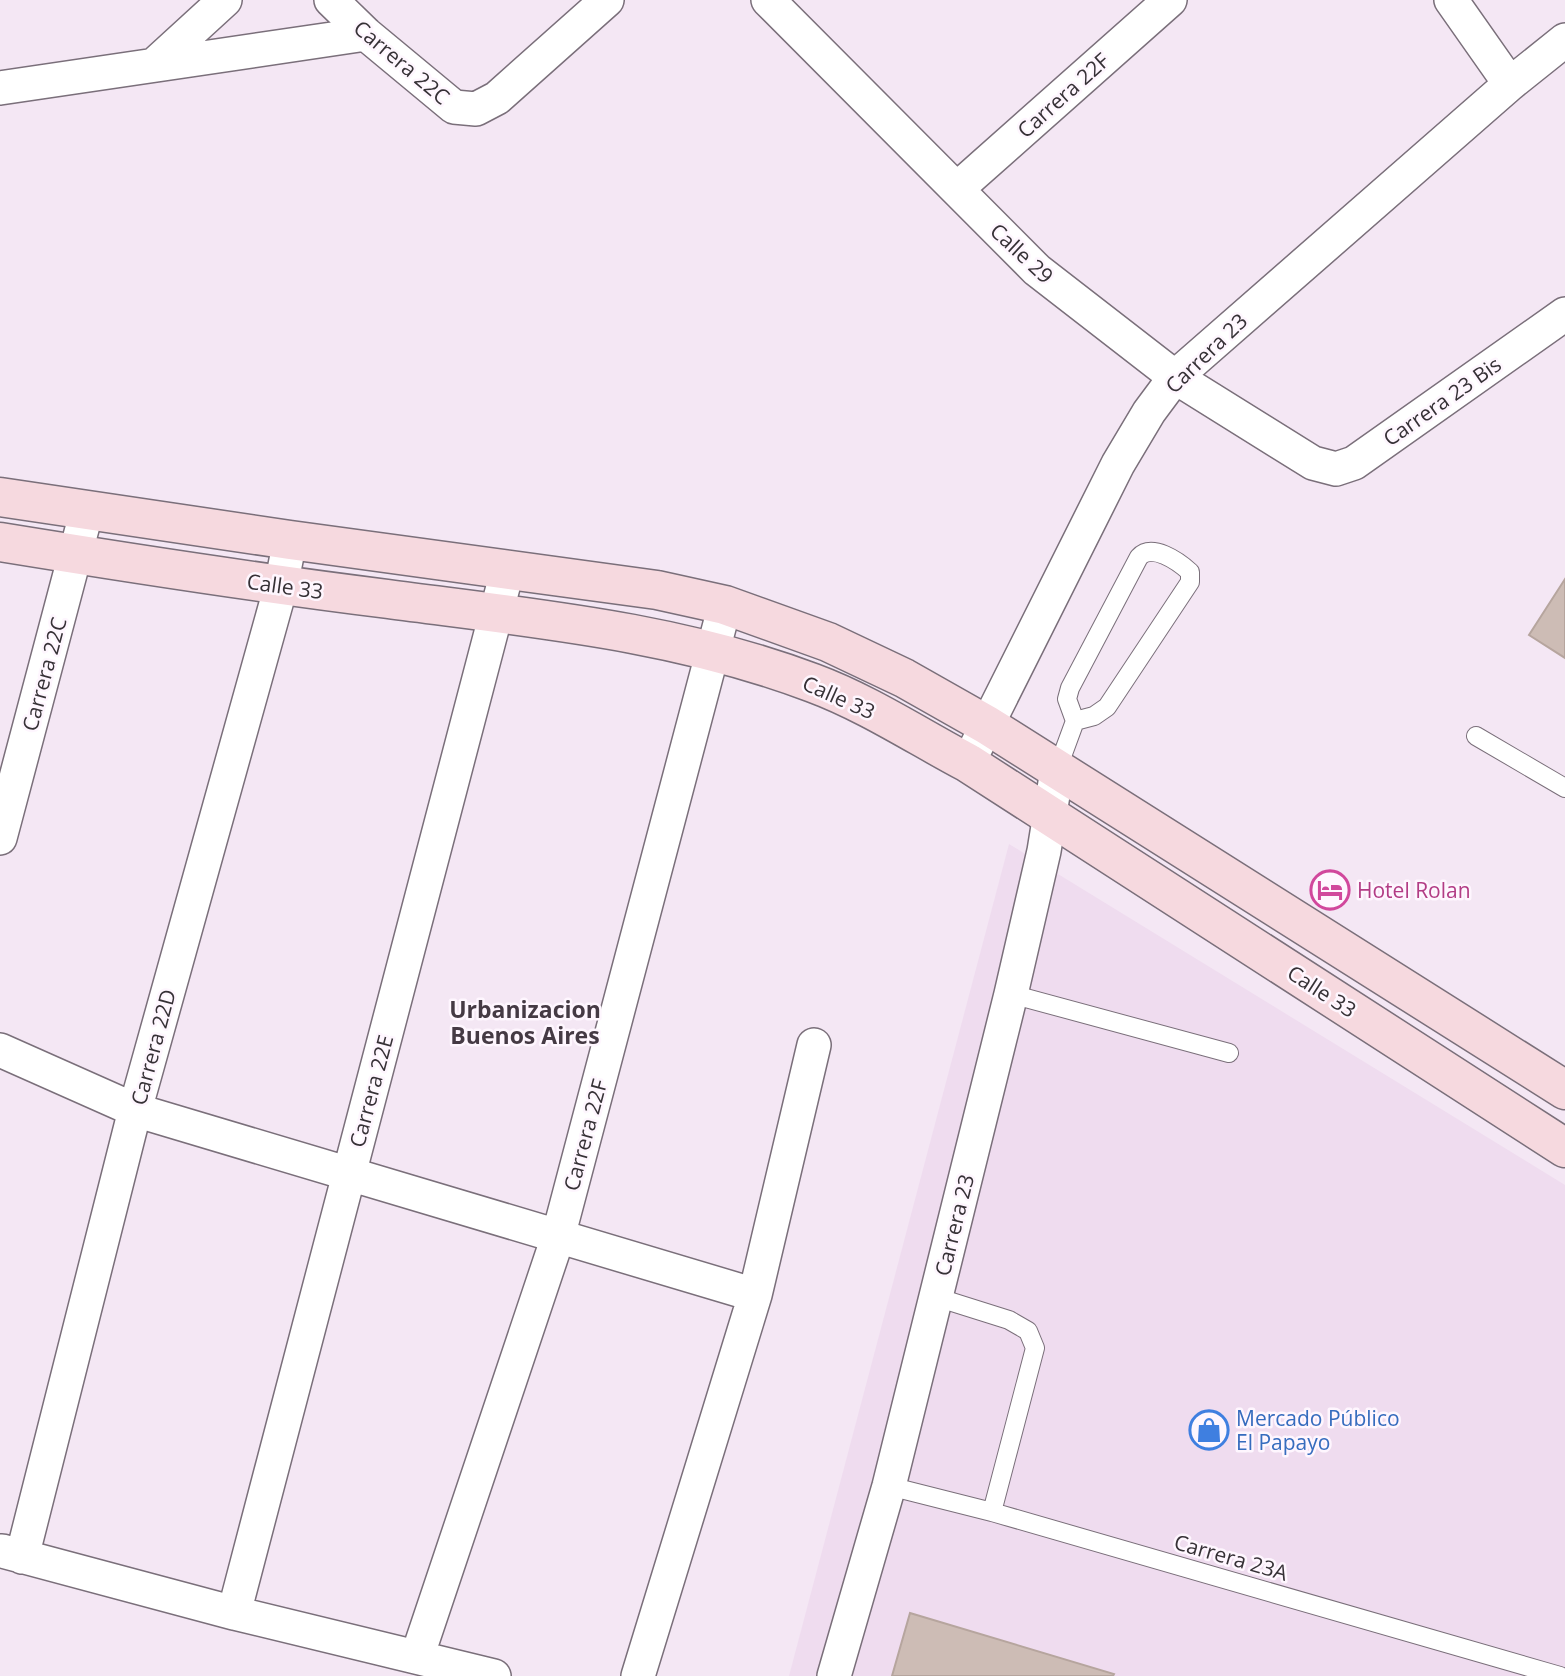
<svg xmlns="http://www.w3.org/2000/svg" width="1565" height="1676" viewBox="0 0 1565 1676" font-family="'Open Sans',sans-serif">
<rect width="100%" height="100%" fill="#f4e7f4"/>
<!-- built -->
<path fill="#efdcef" d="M1009 844 1565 1185V1676H789Z"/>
<!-- building -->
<path fill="#cdbcb5" stroke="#b6a59e" stroke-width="2" d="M1565 579V658L1529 635Z
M910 1613 1114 1674 1113 1676H892Z"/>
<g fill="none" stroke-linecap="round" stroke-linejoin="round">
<!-- lane casing -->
<g stroke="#7a6f7a" stroke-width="20">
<path id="lane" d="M1476 736 1565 788
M1057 770 1075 721 1067 699 1070 688 1139 557C1152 543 1178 561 1190 572V582L1107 707 1094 716 1075 721
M1011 994 1229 1053
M936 1297 1009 1320 1028 1331 1035 1348 992 1512
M889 1486 992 1512 1560 1676"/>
</g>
<!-- street casing -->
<g stroke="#7a6f7a" stroke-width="36">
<path id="street" d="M331 0 366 34 454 107 476 109 497 98 607 0
M768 0 1037 270 1175 377 1313 463 1336 469 1354 463 1565 314
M1451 0 1510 84
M154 65 225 0
M0 88 366 34
M957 189 1170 0
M968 763 1118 464 1149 412 1175 377 1510 84 1565 40
M0 838 87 510
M0 1050 135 1110 755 1295
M2 1551 234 1613 494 1676
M22 1557 135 1110 281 586 290 540
M234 1613 508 568
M417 1657 558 1237 725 605
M638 1676 755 1295 814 1045
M834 1676 889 1486 1011 994 1044 851 1057 770"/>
</g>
<!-- secondary casing -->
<g stroke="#7a6f7a" stroke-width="41">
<path id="secondary" d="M0 497 290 540 657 590 725 605 828 642 904 678 987 725 1565 1090
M0 542C129 563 258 583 388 599 531 618 676 631 813 683 867 703 917 736 968 763L1565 1148"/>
</g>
<!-- lane -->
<use href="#lane" stroke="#fff" stroke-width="18"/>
<!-- street -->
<use href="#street" stroke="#fff" stroke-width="33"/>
<!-- secondary -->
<use href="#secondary" stroke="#f6d9df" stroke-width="38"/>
</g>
<!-- icons -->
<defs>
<g id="hotel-ring" transform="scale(2.0125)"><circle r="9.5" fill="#fef6fe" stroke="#d1479c" stroke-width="1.5"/><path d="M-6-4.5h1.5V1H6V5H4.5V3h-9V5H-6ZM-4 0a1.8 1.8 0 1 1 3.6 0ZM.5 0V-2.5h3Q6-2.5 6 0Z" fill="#d1479c"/></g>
<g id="shop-ring" transform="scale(2.0125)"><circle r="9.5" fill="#fef6fe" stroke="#3f7fe0" stroke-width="1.5"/><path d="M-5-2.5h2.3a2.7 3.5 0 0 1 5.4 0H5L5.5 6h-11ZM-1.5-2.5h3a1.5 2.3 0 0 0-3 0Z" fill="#3f7fe0"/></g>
</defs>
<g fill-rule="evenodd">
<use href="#hotel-ring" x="1330" y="890"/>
<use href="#shop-ring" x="1209" y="1430"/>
</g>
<g text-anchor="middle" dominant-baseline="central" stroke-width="5" stroke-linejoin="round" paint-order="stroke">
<!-- street labels -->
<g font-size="21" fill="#363136" stroke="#fef6fe">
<text transform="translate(402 62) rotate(40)">Carrera 22C</text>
<text transform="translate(1063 95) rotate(-42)">Carrera 22F</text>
<text transform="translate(1022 253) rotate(43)">Calle 29</text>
<text transform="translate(1206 353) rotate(-44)">Carrera 23</text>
<text transform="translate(1442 401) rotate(-35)">Carrera 23 Bis</text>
<text transform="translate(285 586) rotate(8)">Calle 33</text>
<text transform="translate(44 674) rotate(-75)">Carrera 22C</text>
<text transform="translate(839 697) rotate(24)">Calle 33</text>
<text transform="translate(1322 991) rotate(33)">Calle 33</text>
<text transform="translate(153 1047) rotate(-75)">Carrera 22D</text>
<text transform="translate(371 1091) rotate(-75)">Carrera 22E</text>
<text transform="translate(585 1135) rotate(-75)">Carrera 22F</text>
<text transform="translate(954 1225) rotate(-76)">Carrera 23</text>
<text transform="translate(1231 1557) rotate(16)">Carrera 23A</text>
</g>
<!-- hotel labels -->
<g font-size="21" fill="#b23c85" stroke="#fef6fe" text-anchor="start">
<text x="1357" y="890">Hotel Rolan</text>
</g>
<!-- shop labels -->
<g font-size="21" fill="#366cbe" stroke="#fef6fe" text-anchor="start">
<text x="1236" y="1418">Mercado Público<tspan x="1236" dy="24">El Papayo</tspan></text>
</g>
<!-- neighbourhood labels -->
<g font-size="23" font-weight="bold" fill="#453a44" stroke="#fef6fe">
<text x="525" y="1009">Urbanizacion<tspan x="525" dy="26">Buenos Aires</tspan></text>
</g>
</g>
</svg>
